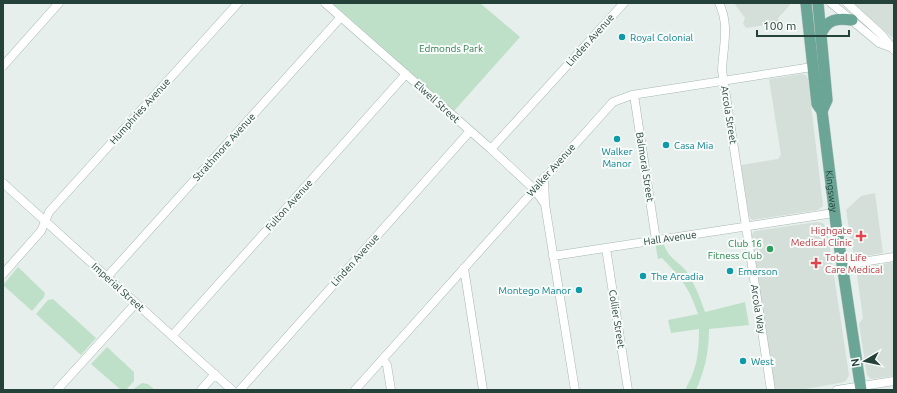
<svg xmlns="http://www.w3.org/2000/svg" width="897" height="393" viewBox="0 0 897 393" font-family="Ubuntu,sans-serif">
<rect width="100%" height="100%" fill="#e6efeb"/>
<!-- built -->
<path fill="#d4dfda" d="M734 3H788L790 5 778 18 779 23 746 28 743 24 745 18Z
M853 3H894V39Z
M802 74 806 75 808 79 823 206 818 210 752 220 749 216 741 165 778 159 781 155 769 79Z
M875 193 883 253 859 257 853 253 846 210 861 196Z
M817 222 823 223 827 229 849 375 846 381 840 383 799 390H775L751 235 755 231Z
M894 262V376L871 379 867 375 859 324 863 318 857 275 859 270 862 268Z"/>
<!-- green -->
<path fill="#bfe0c8" d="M332 3H480L520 37 454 111Z
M663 240C666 257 677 260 687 272 695 284 700 298 705 312L745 302 749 325 709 329C709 351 705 370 696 390H685C697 369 699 353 699 329L671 333 668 320 698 314C689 287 681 278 662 258L658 259 655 242Z
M18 267 45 293 44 297 32 311 3 285Z
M53 299 96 338 81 355 36 314 48 300Z
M107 347 134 372V381L126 390H121L91 364Z
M142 383 148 384 155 390H132Z"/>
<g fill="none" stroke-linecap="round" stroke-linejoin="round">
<!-- minor casing -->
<g stroke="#a8b8b2" stroke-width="9">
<path id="minor" d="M325 3 491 149 534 189 545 204 575 390
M719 3C730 25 723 47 722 70L771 390
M831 3 879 43 890 47
M847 3 882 35 894 50
M3 66 59 3
M634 95 656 240
M491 149 624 3
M544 177 545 204
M3 183 232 390
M606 248 628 390
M553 256 834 213
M842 265 894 257
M464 268 483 390
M3 274 41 231 49 212 238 3
M107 277 341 17
M172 336 406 74
M383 360 387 365 391 390
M57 390 136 303
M201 390 215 374
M240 390 470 131
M355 390 613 102 632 95 812 67
M837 390 894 381"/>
</g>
<!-- major casing -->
<g stroke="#c2cac8" stroke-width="12">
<g id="major">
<path id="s1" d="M806 3 817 104 822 111 836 224 861 390"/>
<path d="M818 3 827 100 822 111"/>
<path d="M821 34C827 19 837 18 852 20"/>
</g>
</g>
<!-- minor -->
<use href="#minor" stroke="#fff" stroke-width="8"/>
<!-- major -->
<use href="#major" stroke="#6aa596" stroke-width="11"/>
</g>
<!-- markers -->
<g fill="#0f9aa8" stroke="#f7fbf9" stroke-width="1.5">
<circle cx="622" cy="37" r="4"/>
<circle cx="617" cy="139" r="4"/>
<circle cx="666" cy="145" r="4"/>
<circle cx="730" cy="271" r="4"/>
<circle cx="643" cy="276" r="4"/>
<circle cx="579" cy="290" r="4"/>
<circle cx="743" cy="361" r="4"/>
</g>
<g fill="#e0444e" stroke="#f7fbf9" stroke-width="1.5">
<path d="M859 230h4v4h4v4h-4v4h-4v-4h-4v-4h4z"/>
<path d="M814 257h4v4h4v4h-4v4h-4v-4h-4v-4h4z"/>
</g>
<circle fill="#2e9e5b" stroke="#f7fbf9" stroke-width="1.5" cx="770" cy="249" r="4"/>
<g text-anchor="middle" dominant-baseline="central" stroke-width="4" stroke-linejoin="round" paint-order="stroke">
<!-- culture labels -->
<g font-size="10" fill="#0d838f" stroke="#f7fbf9" text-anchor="start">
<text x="630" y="37">Royal Colonial</text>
<text x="674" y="145">Casa Mia</text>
<text x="617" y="151" text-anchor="middle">Walker<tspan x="617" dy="12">Manor</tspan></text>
<text x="738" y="271">Emerson</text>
<text x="651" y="276">The Arcadia</text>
<text x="571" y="290" text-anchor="end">Montego Manor</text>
<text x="751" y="361">West</text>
</g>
<!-- street labels -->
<g font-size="10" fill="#24423a" stroke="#f7fbf9">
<text transform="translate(590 40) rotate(-48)">Linden Avenue</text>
<text transform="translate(437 102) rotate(42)">Elwell Street</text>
<text transform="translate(140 111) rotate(-48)">Humphries Avenue</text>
<text transform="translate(729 115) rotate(81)">Arcola Street</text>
<text transform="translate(224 147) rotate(-48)">Strathmore Avenue</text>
<text transform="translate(645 167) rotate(81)">Balmoral Street</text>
<text transform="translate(551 170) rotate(-48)">Walker Avenue</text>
<text stroke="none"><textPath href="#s1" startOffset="191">Kingsway</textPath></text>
<text transform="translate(289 205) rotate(-48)">Fulton Avenue</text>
<text transform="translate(670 238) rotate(-8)">Hall Avenue</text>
<text transform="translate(355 260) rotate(-48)">Linden Avenue</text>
<text transform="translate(118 287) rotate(42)">Imperial Street</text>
<text transform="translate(758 309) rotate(81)">Arcola Way</text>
<text transform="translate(617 319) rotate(81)">Collier Street</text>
</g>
<!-- park labels -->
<g font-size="10" fill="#2d7a4b" stroke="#f7fbf9">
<text x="451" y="48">Edmonds Park</text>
</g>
<!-- health labels -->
<g font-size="10" fill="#be3a42" stroke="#f7fbf9" text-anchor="end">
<text x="852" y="230">Highgate<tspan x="852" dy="12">Medical Clinic</tspan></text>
<text x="825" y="257" text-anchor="start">Total Life<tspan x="825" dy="12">Care Medical</tspan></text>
</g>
<!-- leisure labels -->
<g font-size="10" fill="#27864d" stroke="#f7fbf9" text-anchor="end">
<text x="762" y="243">Club 16<tspan x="762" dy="12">Fitness Club</tspan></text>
</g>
</g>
<!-- border -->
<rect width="897" height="393" fill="none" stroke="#24423a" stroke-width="8"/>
<!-- north arrow -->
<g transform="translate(865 361) rotate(261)" stroke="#f7fbf9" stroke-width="3" paint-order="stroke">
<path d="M0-3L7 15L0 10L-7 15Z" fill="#24423a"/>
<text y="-6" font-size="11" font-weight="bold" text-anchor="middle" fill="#24423a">N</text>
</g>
<!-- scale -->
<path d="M757 30v6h92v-6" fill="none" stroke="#24423a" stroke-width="2"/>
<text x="763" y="30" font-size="12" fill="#24423a" stroke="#f7fbf9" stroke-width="3" paint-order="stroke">100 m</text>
</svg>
